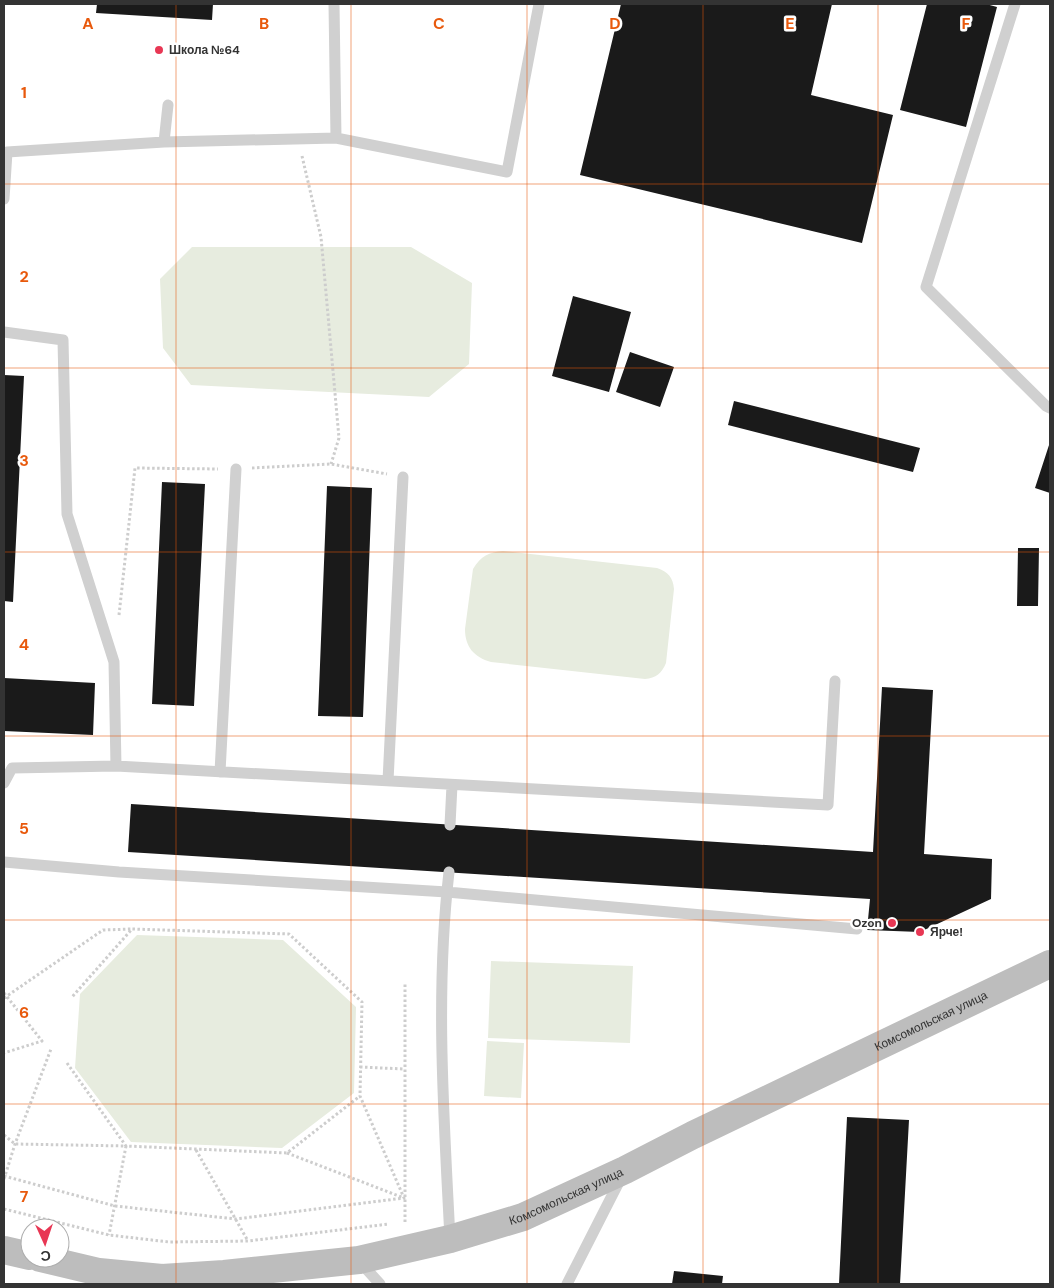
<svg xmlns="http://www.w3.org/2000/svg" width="1054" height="1288" viewBox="0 0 1054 1288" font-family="'DM Sans',sans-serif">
<rect width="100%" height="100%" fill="#fff"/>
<!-- green -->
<path fill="#e7ecdf" d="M192 247H411L472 283 469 364 429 397 191 385 163 348 160 279Z
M503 551 657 568C668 572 673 577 674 589L666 663C662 673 656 678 645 679L491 662C474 657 465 647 465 629L473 569C481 556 489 552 503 551Z
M137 935 283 940 356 1007 354 1093 282 1148 131 1142 75 1068 80 994Z
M491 961 633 966 630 1043 488 1038Z
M487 1041 524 1043 521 1098 484 1096Z"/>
<!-- building -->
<path fill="#1a1a1a" d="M97 4H213L212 20 96 13Z
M621 4H832L811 95 893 115 862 243 580 175Z
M927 4H986L997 7 966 127 900 110Z
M573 296 631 312 609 392 552 376Z
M630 352 674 367 660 407 616 392Z
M4 375 24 376 13 602 4 601Z
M734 401 920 448 913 472 728 425Z
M1050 442V493L1035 488Z
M162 482 205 484 194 706 152 704Z
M327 486 372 488 363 717 318 716Z
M1018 548H1039L1038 606H1017Z
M4 678 95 683 93 735 4 731Z
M882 687 933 690 924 854 992 859 991 899 920 932 867 930 870 899 128 852 131 804 873 852Z
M847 1117 909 1120 900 1284H839Z
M674 1271 723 1276 722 1284H672Z"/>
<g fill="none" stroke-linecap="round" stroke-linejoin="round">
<!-- path -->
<path stroke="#cdcdcd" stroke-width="3" stroke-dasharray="2.5 2.5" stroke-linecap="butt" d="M302 156 321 237 339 438 331 464
M252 468 331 464 387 474
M119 615 135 468 218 469
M4 993 42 1041 4 1053
M4 998 103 930 131 929
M67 1063 126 1146 287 1153 360 1096
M360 1067 404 1069
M4 1135 15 1144 126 1146 109 1235
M196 1150 248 1241
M287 1153 404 1198
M4 1176 115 1206 236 1219 404 1198 360 1096 362 1002 289 934 132 929 72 997
M4 1179 15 1144 51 1049
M4 1209 109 1235 169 1242 248 1241 389 1224
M405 1222V983"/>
<!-- service -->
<path stroke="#d0d0d0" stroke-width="11" d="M334 4 336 138
M1015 4 926 287 1046 406 1050 408
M164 142 336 138 507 172 539 4
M4 199 7 152 164 142 168 105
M4 332 63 340 67 514 114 662 116 766
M220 772 236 469
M388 781 403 477
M4 783 12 768 116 766 828 805 835 681
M450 825 452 785
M4 862 119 872 447 892 857 929
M449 872C435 994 444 1117 450 1239
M360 1262 380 1284
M567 1284 622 1176"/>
<!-- secondary -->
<g stroke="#bdbdbd" stroke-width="28">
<path d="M4 1250 30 1256"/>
<path id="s1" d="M40 1258 99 1272 162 1278 224 1274 359 1260 450 1239 523 1217 625 1170 693 1135 1050 964"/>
</g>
</g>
<!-- grid -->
<path fill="none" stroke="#e8590c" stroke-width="1" stroke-opacity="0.55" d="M176 4V1284M351 4V1284M527 4V1284M703 4V1284M878 4V1284M4 184H1050M4 368H1050M4 552H1050M4 736H1050M4 920H1050M4 1104H1050"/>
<!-- markers -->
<g fill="#e83754" stroke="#fff" stroke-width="2">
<circle cx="159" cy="50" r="5"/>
<circle cx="892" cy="923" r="5"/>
<circle cx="920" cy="932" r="5"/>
</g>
<g text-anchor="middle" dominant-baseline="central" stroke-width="5" stroke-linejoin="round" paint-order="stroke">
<!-- poi labels -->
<g font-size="12" font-weight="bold" fill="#333" stroke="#fff" text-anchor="start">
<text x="169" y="50">Школа №64</text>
<text x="882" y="923" text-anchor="end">Ozon</text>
<text x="930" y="932">Ярче!</text>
</g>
<!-- street labels -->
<g font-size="12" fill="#333" stroke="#fff">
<text stroke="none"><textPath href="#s1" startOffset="944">Комсомольская улица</textPath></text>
<text stroke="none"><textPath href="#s1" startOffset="539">Комсомольская улица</textPath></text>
</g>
</g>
<g font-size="16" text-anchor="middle" font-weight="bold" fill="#e8590c" stroke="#fff" stroke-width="5" stroke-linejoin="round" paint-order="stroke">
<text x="88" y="29">A</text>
<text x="264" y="29">B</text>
<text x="439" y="29">C</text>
<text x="615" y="29">D</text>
<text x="790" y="29">E</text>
<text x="966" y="29">F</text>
<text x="24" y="98">1</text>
<text x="24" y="282">2</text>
<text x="24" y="466">3</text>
<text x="24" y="650">4</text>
<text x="24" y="834">5</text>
<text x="24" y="1018">6</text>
<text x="24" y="1202">7</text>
</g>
<!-- border -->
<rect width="1054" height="1288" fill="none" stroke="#333333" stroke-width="10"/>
<!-- north arrow -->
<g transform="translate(45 1243) rotate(177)"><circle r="24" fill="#ffffff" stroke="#adadad"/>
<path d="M0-4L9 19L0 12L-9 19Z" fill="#e83754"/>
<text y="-8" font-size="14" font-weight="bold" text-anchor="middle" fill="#333333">С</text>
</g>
</svg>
